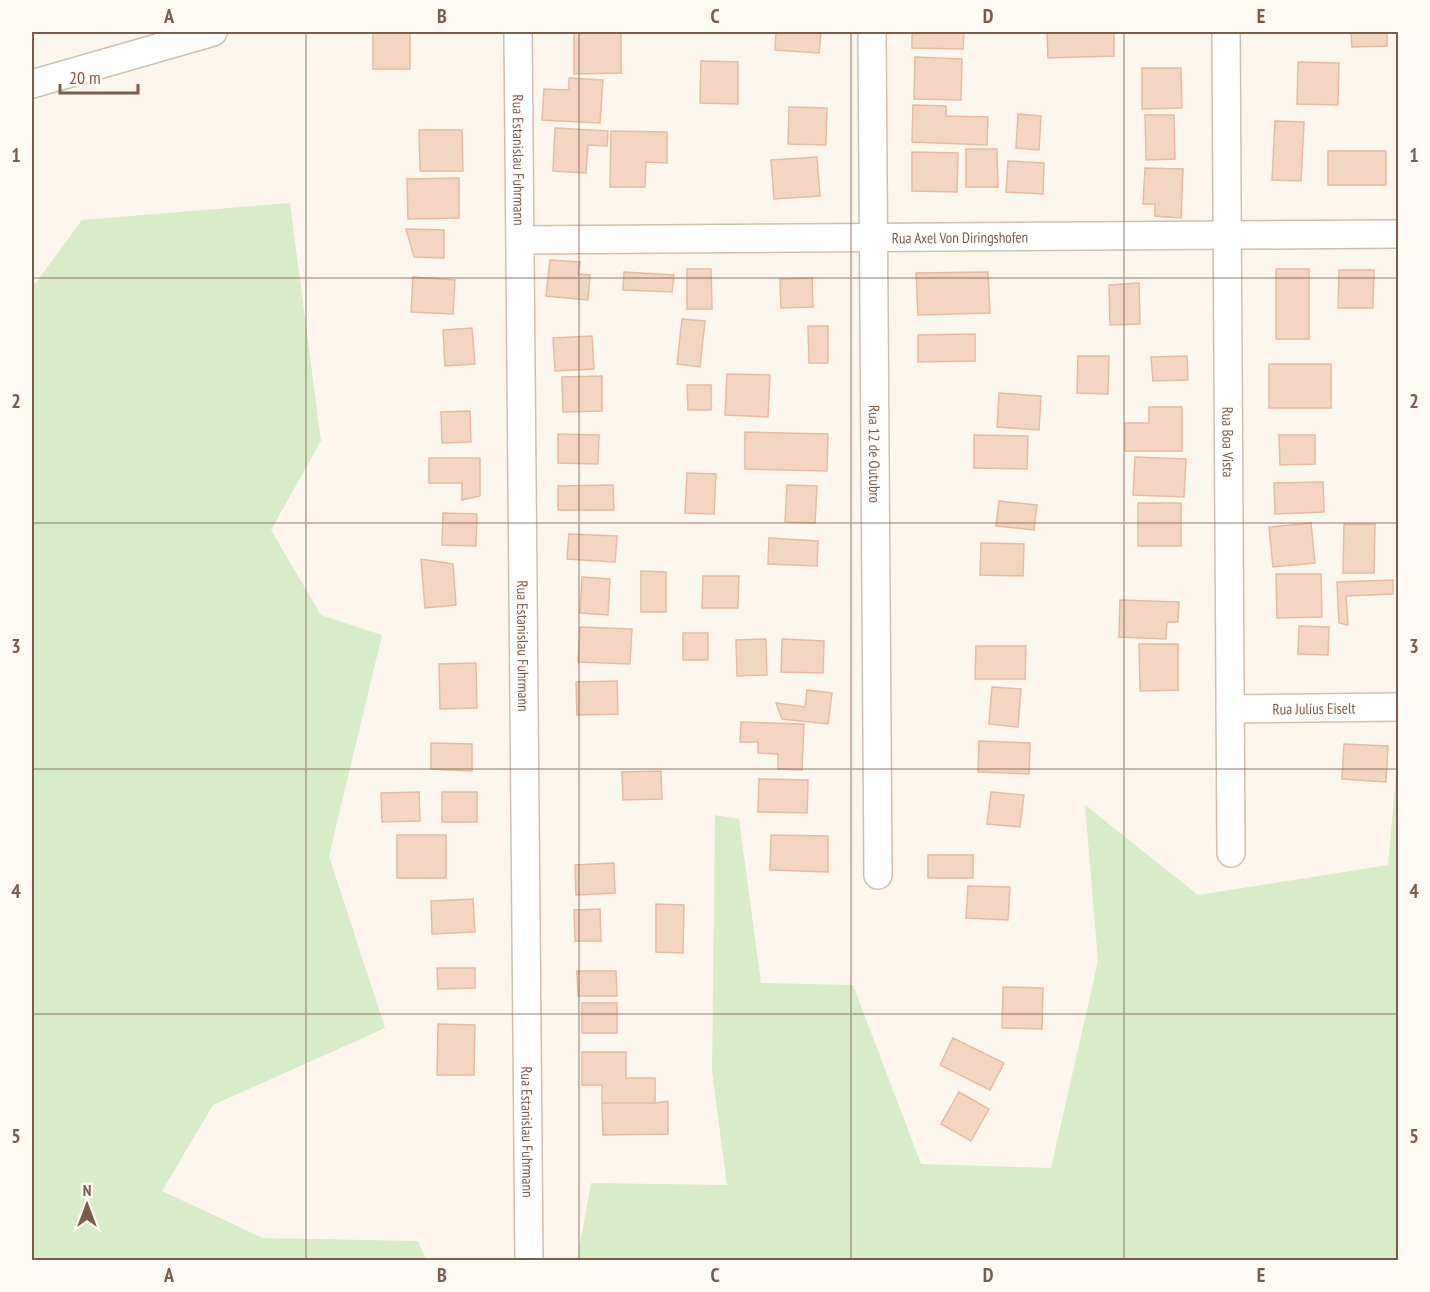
<svg xmlns="http://www.w3.org/2000/svg" width="1430" height="1292" viewBox="0 0 1430 1292" font-family="'PT Sans Narrow',sans-serif">
<rect width="100%" height="100%" fill="#fdf6ec"/>
<!-- green -->
<path fill="#d8ecc9" d="M290 203 321 441 271 530 321 615 382 635 329 856 385 1028 213 1105 162 1191 263 1238 418 1241 426 1260H32V288L82 220Z
M1398 751V1260H577L591 1183 727 1185 712 1072 715 815 739 819 761 983 853 985 921 1164 1051 1168 1098 961 1085 805 1198 895 1388 865Z"/>
<!-- building -->
<path fill="#f3d5c3" stroke="#e6bba3" stroke-width="1.5" d="M373 32H410V69H373Z
M621 32V73L574 74V33Z
M776 32H821L819 53 775 50Z
M912 32H964L963 49 912 48Z
M1047 32H1114V56L1048 58Z
M1351 32H1387V46L1352 47Z
M915 57 962 59 961 100 914 99Z
M701 61 738 62V104L700 103Z
M1298 62 1339 63 1338 105 1297 104Z
M1142 68H1181L1182 108 1142 109Z
M569 78 603 80 600 123 542 120 544 89 569 90Z
M913 105 946 106V116L988 117 987 145 912 142Z
M789 107 827 108 826 145 788 144Z
M1018 114 1041 116 1039 150 1016 148Z
M1145 115H1174L1175 159 1146 160Z
M1275 121 1304 122 1301 181 1272 180Z
M555 128 608 131 607 146 588 145 586 173 553 171Z
M419 130H462L463 171H420Z
M611 131 667 132V163L646 162 645 187H610Z
M966 149H997L998 187H966Z
M1328 151H1386V185H1328Z
M912 152 958 153 957 192 912 191Z
M817 157 820 196 774 199 771 160Z
M1008 161 1044 163 1043 194 1006 192Z
M1145 168 1183 169 1181 218 1155 216V204H1143Z
M459 178V218L408 219 407 179Z
M406 229 444 230V258L414 257Z
M550 260 580 262 578 274 590 275 588 300 546 296Z
M687 269H711L712 309H687Z
M1276 269H1309V339H1276Z
M1339 270H1374L1373 308H1338Z
M624 272 674 275 672 292 623 290Z
M988 272 990 313 918 315 916 273Z
M413 277 455 280 453 314 411 312Z
M812 278 813 307 781 308 780 279Z
M1139 283 1140 324 1110 325 1109 285Z
M682 319 705 321 700 367 677 364Z
M808 326H828V363H809Z
M472 328 475 364 445 366 443 330Z
M975 334V361L918 362V335Z
M592 336 594 369 555 371 553 338Z
M1078 356H1109L1108 394 1077 393Z
M1187 356 1188 380 1153 381 1151 357Z
M1269 364H1331V408H1269Z
M727 374 770 375 768 417 725 415Z
M602 376V411L563 412 562 377Z
M687 385H711V410H688Z
M999 393 1041 396 1039 430 997 427Z
M1149 407H1182V451H1125V423H1149Z
M470 411 471 442 442 443 441 412Z
M745 432 828 434 827 471 745 469Z
M558 434 599 435 598 464 558 463Z
M974 435 1028 436 1027 469 974 468Z
M1279 435H1315V464L1280 465Z
M1135 457 1186 459 1184 497 1133 495Z
M429 458H480V496L462 500V483H429Z
M687 473 716 474 714 514 685 513Z
M1323 482 1324 512 1275 514 1274 483Z
M613 485 614 510H558V486Z
M787 485 817 486 815 523 785 522Z
M999 501 1037 505 1034 530 996 526Z
M1138 503H1181V546H1138Z
M443 513 477 514 476 546 442 545Z
M1311 523 1315 563 1273 567 1269 527Z
M1344 524H1375L1374 573H1343Z
M569 534 617 536 615 562 567 559Z
M769 538 818 541 817 566 768 564Z
M981 543 1024 544 1023 576 980 575Z
M421 559 453 564 456 605 425 608Z
M641 571 666 572V612H641Z
M1276 574H1321L1322 617 1277 618Z
M703 576H739L738 608H702Z
M582 577 610 579 608 615 580 613Z
M1393 580V594L1346 596 1348 625 1339 623 1337 582Z
M1120 600 1179 602 1178 622H1167L1166 639 1119 637Z
M1299 626 1329 627 1328 655 1298 654Z
M580 627 632 629 630 664 578 662Z
M683 633H708V660H683Z
M766 639 767 675 737 676 736 640Z
M782 639 824 641 823 673 781 672Z
M1139 644H1178V690L1140 691Z
M976 646H1026L1025 679H975Z
M476 663 477 708 440 709 439 664Z
M617 681 618 714 577 715 576 682Z
M992 687 1021 689 1018 727 989 724Z
M807 690 832 693 828 724 782 719 776 703 805 707Z
M741 722 804 724 802 770 778 769V754L758 753V742H740Z
M979 741 1030 743 1029 774 978 772Z
M431 743 472 744V771L431 769Z
M1344 744 1388 746 1386 782 1342 779Z
M661 771 662 799 623 800 622 772Z
M759 779 808 780 807 813 758 812Z
M419 792 420 821 382 822 381 793Z
M442 792H477V822H442Z
M991 792 1024 795 1020 827 987 824Z
M397 835H446V878H397Z
M771 835 828 836V872L770 870Z
M928 855H973V878H928Z
M614 863 615 893 576 895 575 865Z
M968 886 1010 887 1008 920 966 918Z
M473 899 475 932 432 934 431 901Z
M656 904 684 905 683 953 656 952Z
M600 909 601 941H575L574 910Z
M437 968H475V988L438 989Z
M577 971H616L617 996H578Z
M1003 987 1043 988 1042 1029 1002 1028Z
M582 1003H617V1033H582Z
M438 1024 475 1025 474 1075H437Z
M953 1038 1004 1063 990 1090 940 1065Z
M582 1052H626V1078H655V1103H602V1085H582Z
M959 1092 989 1109 971 1141 941 1124Z
M668 1101V1134L603 1135 602 1103H655Z"/>
<g fill="none" stroke-linecap="round" stroke-linejoin="round">
<!-- street casing -->
<g stroke="#d1beb0" stroke-width="30">
<g id="street">
<path id="s1" d="M518 32 529 1260"/>
<path id="s2" d="M872 32 878 875"/>
<path id="s3" d="M1226 32 1231 853"/>
<path d="M32 84 213 32"/>
<path id="s4" d="M520 240 1398 234"/>
<path id="s5" d="M1230 709 1398 707"/>
</g>
</g>
<!-- street -->
<use href="#street" stroke="#fff" stroke-width="27"/>
</g>
<!-- grid -->
<path fill="none" stroke="#7a5c4d" stroke-width="1.5" stroke-opacity="0.55" d="M306 32V1260M579 32V1260M851 32V1260M1124 32V1260M32 278H1398M32 523H1398M32 769H1398M32 1014H1398"/>
<g text-anchor="middle" dominant-baseline="central" stroke-width="6" stroke-linejoin="round" paint-order="stroke">
<!-- street labels -->
<g font-size="15" fill="#7a5c4d" stroke="#fffaf3">
<text stroke="none"><textPath href="#s1" startOffset="128">Rua Estanislau Fuhrmann</textPath></text>
<text stroke="none"><textPath href="#s4" startOffset="440">Rua Axel Von Diringshofen</textPath></text>
<text stroke="none"><textPath href="#s3" startOffset="410">Rua Boa Vista</textPath></text>
<text stroke="none"><textPath href="#s2" startOffset="422">Rua 12 de Outubro</textPath></text>
<text stroke="none"><textPath href="#s1" startOffset="614">Rua Estanislau Fuhrmann</textPath></text>
<text stroke="none"><textPath href="#s5" startOffset="84">Rua Julius Eiselt</textPath></text>
<text stroke="none"><textPath href="#s1" startOffset="1100">Rua Estanislau Fuhrmann</textPath></text>
</g>
</g>
<!-- border -->
<rect width="1430" height="1292" fill="none" stroke="#fffaf3" stroke-width="66"/>
<!-- north arrow -->
<g transform="translate(87 1205)" stroke="#fffaf3" stroke-width="4.5" paint-order="stroke">
<path d="M0-4.5L10 22L0 15L-10 22Z" fill="#7a5c4d"/>
<text y="-9" font-size="16" font-weight="bold" text-anchor="middle" fill="#7a5c4d">N</text>
</g>
<!-- scale -->
<path d="M60 84v9h78v-9" fill="none" stroke="#7a5c4d" stroke-width="3"/>
<text x="69" y="84" font-size="18" fill="#7a5c4d" stroke="#fffaf3" stroke-width="4.5" paint-order="stroke">20 m</text>
<rect x="33" y="33" width="1364" height="1226" fill="none" stroke="#7a5c4d" stroke-width="2"/>
<g font-size="20" text-anchor="middle" font-weight="bold" fill="#7a5c4d">
<text x="169" y="23">A</text>
<text x="442" y="23">B</text>
<text x="715" y="23">C</text>
<text x="988" y="23">D</text>
<text x="1261" y="23">E</text>
<text x="16" y="162">1</text>
<text x="1414" y="162">1</text>
<text x="16" y="408">2</text>
<text x="1414" y="408">2</text>
<text x="16" y="653">3</text>
<text x="1414" y="653">3</text>
<text x="16" y="898">4</text>
<text x="1414" y="898">4</text>
<text x="16" y="1143">5</text>
<text x="1414" y="1143">5</text>
<text x="169" y="1282">A</text>
<text x="442" y="1282">B</text>
<text x="715" y="1282">C</text>
<text x="988" y="1282">D</text>
<text x="1261" y="1282">E</text>
</g>
</svg>
